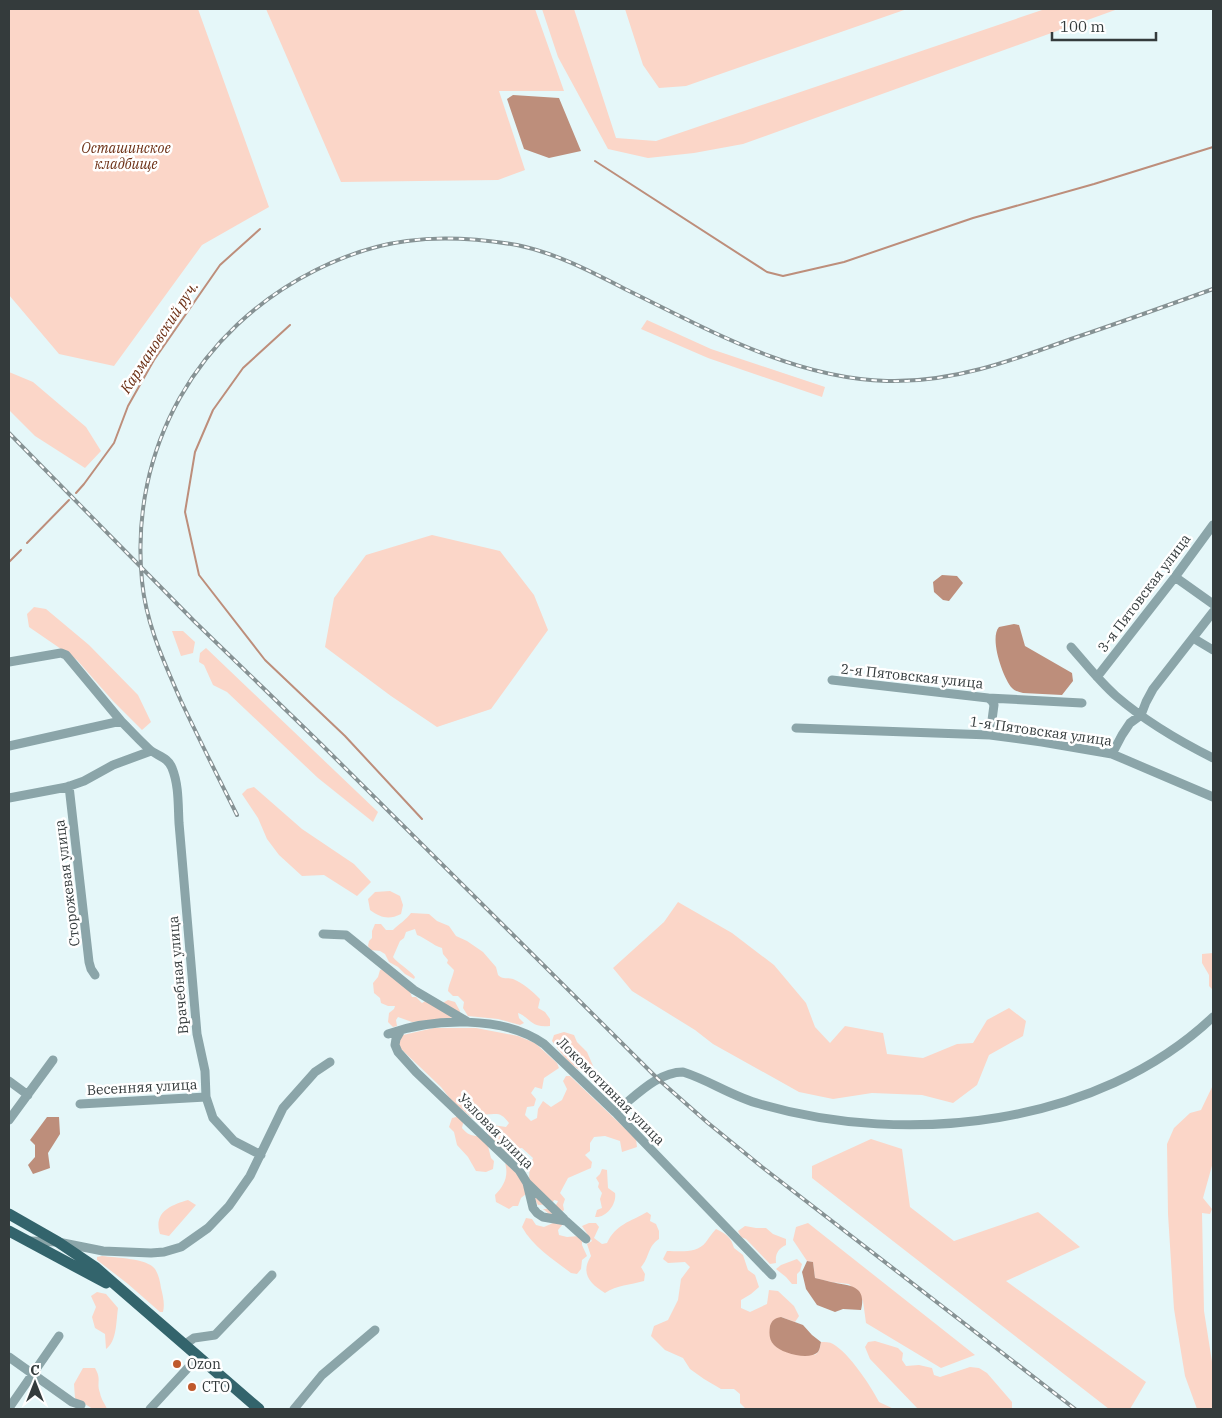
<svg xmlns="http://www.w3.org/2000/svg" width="1222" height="1418" viewBox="0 0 1222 1418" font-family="'IBM Plex Serif',serif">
<rect width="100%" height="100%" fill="#e5f7f9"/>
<!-- green -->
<path fill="#fbd6c8" d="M9 9H198L269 207 202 245 114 366 59 354 9 295Z
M266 9H535L564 91H499L525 170 498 180 341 182Z
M542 9H574L616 138 656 141 1045 9H1118L743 144 694 153 648 158 608 149 558 57Z
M625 9H907L686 86 659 88 643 65Z
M647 320 711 349 825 387 822 397 708 358 641 329Z
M9 372 33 382 86 427 101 451 85 468 35 436 9 410Z
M432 535 500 551 534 595 548 630 491 709 437 727 391 696 325 647 334 598 366 555Z
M34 607 46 609 89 645 138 695 151 722 142 730 113 701 77 660 29 627 27 614Z
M172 631H183L195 642 193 653 181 656Z
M206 648 378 812 373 822 318 778 227 692 213 685 204 665 199 662 200 653Z
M254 787 302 829 354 864 371 882 357 896 324 875 302 876 279 855 267 839 258 818 242 794 247 789Z
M390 891 400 896 403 905 401 914C389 920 381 918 370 910L368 899 375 892Z
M678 902 732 933 774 965 806 1003 815 1027 830 1043 845 1026 883 1033 887 1054 923 1058 957 1044 973 1043 987 1020 1009 1008 1026 1021 1023 1036 989 1055 977 1085 953 1103 922 1095 872 1093 833 1099 799 1092 713 1044 695 1030 632 991 613 968 664 922Z
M411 913 429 914 437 921 449 926 456 936 467 941 483 952 496 967 498 975C503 980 507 977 513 979 523 983 532 991 540 999L538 1008 545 1012 550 1019V1026C530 1028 531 1018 518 1013L519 1018 524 1023 520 1025 498 1019 468 1016 463 1008 464 1002 458 996H453L448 991C449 983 453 977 454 970L447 963 448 960 443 954 442 948C432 945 426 938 417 935L415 929 406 932 404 938 400 941 393 957C396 962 410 970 415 977L414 979 405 974 398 967 389 962 385 954 380 951 371 950 368 946 369 941 372 938V931L375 924H381L386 930H393C399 924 406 920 411 913Z
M1213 953V990L1209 986V975L1202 963V954Z
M385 968 407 985 412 997H416L422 1003 429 999 441 1004 448 1000 455 1002 460 1011 459 1017 412 1022 398 1017 396 1020 397 1026 393 1027 388 1022 389 1013 394 1009 395 1006H388L381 1003 380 998 374 993 373 983 378 977 380 970Z
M434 1028H476L518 1036 535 1043 557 1063 559 1068 544 1078 542 1089 535 1087 531 1093 536 1099 534 1106 527 1107 525 1115 531 1121 537 1118 538 1109 543 1101 551 1107 562 1100 567 1089 563 1081 566 1076H570L636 1139 637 1147 622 1152 620 1141 605 1136 594 1137 590 1143V1151L585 1155 592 1162 591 1168 568 1178 560 1193 565 1199 563 1205 564 1210 559 1215 563 1224 558 1230 559 1235 567 1237 579 1236 582 1239V1245L587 1256 582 1260 581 1269 577 1274 571 1273C553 1259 533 1247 522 1227L526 1218 532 1219 536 1225 544 1227 553 1223 554 1218 543 1209C549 1209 556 1208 558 1201L554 1200 552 1204 538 1205C529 1190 526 1174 533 1158L522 1148 513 1149 506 1153 490 1138 486 1129 493 1125 506 1127 509 1123C499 1109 495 1116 481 1114L476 1118H472L452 1101 441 1087 399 1047 398 1041 403 1035Z
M564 1032 574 1035 577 1042 587 1052 594 1068 591 1074C574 1072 562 1054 552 1041L554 1035Z
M1213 1085V1162L1203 1198 1212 1209 1210 1214 1202 1213 1204 1311 1213 1368V1409H1197L1185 1376 1174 1309 1168 1214 1167 1144 1174 1128 1190 1113 1201 1110Z
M457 1114 464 1119 462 1128C467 1134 471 1136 478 1136L488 1146 491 1158 494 1161 493 1169 486 1172 476 1171 468 1157 457 1145 454 1132 449 1127 452 1118 456 1117Z
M871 1139 902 1149 910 1207 954 1241 1038 1212 1080 1247 1006 1281 1146 1382 1130 1409H1109L812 1178V1166Z
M505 1163 518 1174 527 1193 521 1198 518 1206H513L509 1209 496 1202 495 1195C504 1186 509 1176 505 1163Z
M602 1169 607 1170 608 1188 615 1193C617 1203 607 1218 595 1217L597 1210 602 1208 600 1199 602 1193 598 1187 599 1183 596 1178 600 1174Z
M188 1200 196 1205 169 1236 160 1234C153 1212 171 1205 188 1200Z
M647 1212 651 1215 650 1221 656 1224 659 1231V1239C647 1247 650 1257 641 1267L645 1274 644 1281C630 1285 617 1285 605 1293 590 1284 580 1273 591 1256L587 1244 592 1241 582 1226 589 1223H596L599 1227 594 1238 602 1244 607 1243C616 1224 630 1222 647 1212Z
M808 1223 975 1355 941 1368 866 1323 863 1301 849 1284 831 1282 815 1278 813 1262 807 1261 793 1240 796 1227Z
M745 1226 756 1228H766L773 1234 786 1239V1245C778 1249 775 1254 776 1263L770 1264 746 1239 741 1237 738 1231Z
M716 1229C726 1234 731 1237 734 1248L743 1255 748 1270 755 1275 759 1287 751 1294 741 1300V1308L750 1312 767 1304 769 1290 778 1291 794 1306 799 1316 795 1322 781 1317 815 1355 819 1351 821 1342C825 1342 830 1342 833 1344 849 1353 871 1386 879 1402L894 1409H746L740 1403V1394L734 1389H721L704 1379 690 1369 683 1358 665 1350 651 1336 654 1326 668 1320 678 1300 681 1279 690 1267 685 1262 668 1263 663 1259 667 1251C679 1251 697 1254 706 1242 709 1238 712 1233 716 1229Z
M102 1256C116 1258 147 1258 155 1269 159 1275 160 1282 161 1288 163 1296 165 1304 163 1312H160L128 1284 97 1260V1257Z
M797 1259 802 1264 800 1271 797 1274V1284H792L786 1277 776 1269 781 1265Z
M97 1292 106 1294 118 1308C116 1322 117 1341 106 1349L105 1334 95 1328 92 1317 96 1307 91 1296Z
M875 1341 898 1348 903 1353 902 1360 906 1366 919 1365 932 1368 934 1375 940 1377 970 1367 979 1368 987 1373 1012 1402V1409H918L870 1359 865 1347 868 1342Z
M83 1368H95C102 1380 96 1382 100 1393 101 1399 105 1404 107 1409H93L75 1398 74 1384Z"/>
<!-- water -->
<path fill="#bd8e7b" d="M513 95 559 98 581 151 549 158 524 149 507 99Z
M942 575 957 576 963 583 949 601 943 600 934 592 933 582Z
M1014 624 1019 625 1025 646 1072 673 1073 681 1062 695 1023 693C1019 692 1015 691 1012 688 1003 678 989 638 999 627Z
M47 1117H59L60 1134 48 1153 50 1168 33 1174 28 1165 35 1157V1145L30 1140Z
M807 1261 813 1262 815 1278C821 1279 826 1281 831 1282 850 1286 867 1285 861 1310L843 1309 835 1312 817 1305 806 1289 802 1272Z
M781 1317 803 1325 812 1335 821 1342C820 1346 820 1349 818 1352 809 1361 781 1353 774 1345 769 1340 769 1333 770 1326 772 1320 775 1318 781 1317Z"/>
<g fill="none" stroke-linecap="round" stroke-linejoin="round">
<!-- stream -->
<path stroke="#bd8e7b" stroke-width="2" d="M595 161 767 272 783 276 844 262 973 218 1094 184 1213 147
M290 325 243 368 213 410 195 452 185 512 199 575 265 660 345 736 422 819
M76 493 84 484 114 443 128 406 154 360 220 265 260 229
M27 543 69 500
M9 562 21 550"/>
<!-- minor -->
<path stroke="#8ba5a9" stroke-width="9" d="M1175 577 1213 604
M1193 638 1213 650
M1071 647C1086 664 1099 681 1116 696 1145 721 1179 741 1213 758
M9 662 61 653 66 655 121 721 9 746
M1097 677 1175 577 1213 525
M832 680 988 698 992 701 994 705 990 735
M988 698 1082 703
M121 721C130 730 139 740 149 749 157 756 168 757 172 768 179 785 178 805 179 823L197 1034 205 1071 206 1097 213 1118 234 1141 261 1155
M796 728 990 735 1042 742 1112 754 1213 797
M1112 754 1122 735 1130 723 1141 715 1146 702 1153 689 1213 612
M69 786 89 962 91 969 95 975
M9 798 67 787 84 781 113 765 151 751
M323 934 346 935 414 990 468 1022
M401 1030 396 1039 395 1045 398 1052 416 1072 519 1170 527 1183 533 1208 537 1213 543 1217 566 1221 586 1239
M388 1034C432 1018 504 1015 544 1044L615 1112 772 1275
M9 1081 28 1095
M80 1104 206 1097
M615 1112C635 1097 657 1072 683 1072 709 1080 733 1097 760 1104 908 1147 1098 1126 1213 1017
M9 1120 53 1060
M527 1183 564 1219
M30 1241 58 1242 103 1251 151 1253 164 1252 181 1247 208 1228 229 1206 250 1176 283 1108 315 1072 330 1062
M184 1345 194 1338 215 1335 272 1275
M9 1357 72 1402 81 1405
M9 1408 59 1336
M150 1409 198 1357
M294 1409 322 1375 375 1330"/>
<!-- major -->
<path stroke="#33646c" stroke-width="11" d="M9 1214 58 1242 95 1267 259 1409
M9 1231 106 1283"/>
<!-- rail casing -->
<g stroke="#869294" stroke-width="4">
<path id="rail" d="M9 433 195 622 321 744 658 1079 708 1123 762 1167 1075 1409
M237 815C218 777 199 739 181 701 164 662 146 624 142 581 129 448 198 329 316 270 344 256 376 245 407 241 443 236 481 239 517 245 556 253 592 272 627 290 709 330 793 378 887 381 951 383 1011 361 1071 339 1119 323 1166 306 1213 289"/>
</g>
<!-- rail -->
<use href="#rail" stroke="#fff" stroke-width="2" stroke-dasharray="5.5" stroke-linecap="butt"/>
</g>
<!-- markers -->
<g fill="#bf592c" stroke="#fff" stroke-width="2">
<circle cx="177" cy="1364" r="5"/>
<circle cx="192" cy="1387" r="5"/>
</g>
<g text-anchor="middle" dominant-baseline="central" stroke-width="5" stroke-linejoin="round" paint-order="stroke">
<!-- park labels -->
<g font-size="14" font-style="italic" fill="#6d3116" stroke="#fff">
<text x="126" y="148">Осташинское<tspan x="126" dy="16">кладбище</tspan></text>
</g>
<!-- street labels -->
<g font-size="14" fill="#343b3c" stroke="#fff">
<text transform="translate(1144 593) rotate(-53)">3-я Пятовская улица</text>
<text transform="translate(912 676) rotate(6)">2-я Пятовская улица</text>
<text transform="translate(1041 731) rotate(8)">1-я Пятовская улица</text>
<text transform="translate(67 883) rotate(-97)">Сторожевая улица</text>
<text transform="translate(178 975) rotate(-95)">Врачебная улица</text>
<text transform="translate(142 1087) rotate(-3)">Весенняя улица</text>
<text transform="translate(611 1091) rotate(45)">Локомотивная улица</text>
<text transform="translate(496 1131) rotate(45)">Узловая улица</text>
</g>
<!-- poi labels -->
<g font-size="14" fill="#343b3c" stroke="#fff" text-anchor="start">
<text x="187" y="1364">Ozon</text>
<text x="202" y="1387">СТО</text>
</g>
<!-- water labels -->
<g font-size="15" font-style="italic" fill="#6d3116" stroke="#fff">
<text transform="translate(159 337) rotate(-57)">Кармановский руч.</text>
</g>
</g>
<!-- border -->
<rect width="1222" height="1418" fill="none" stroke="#343b3c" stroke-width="20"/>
<!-- north arrow -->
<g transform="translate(35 1383)" stroke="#ffffff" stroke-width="4" paint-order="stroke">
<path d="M0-4L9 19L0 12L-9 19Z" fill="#343b3c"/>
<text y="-8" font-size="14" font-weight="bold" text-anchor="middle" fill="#343b3c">С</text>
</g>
<!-- scale -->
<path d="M1052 32v8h104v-8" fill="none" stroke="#343b3c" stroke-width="2.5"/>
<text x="1060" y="32" font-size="15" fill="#343b3c" stroke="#ffffff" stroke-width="4" paint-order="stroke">100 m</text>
</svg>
